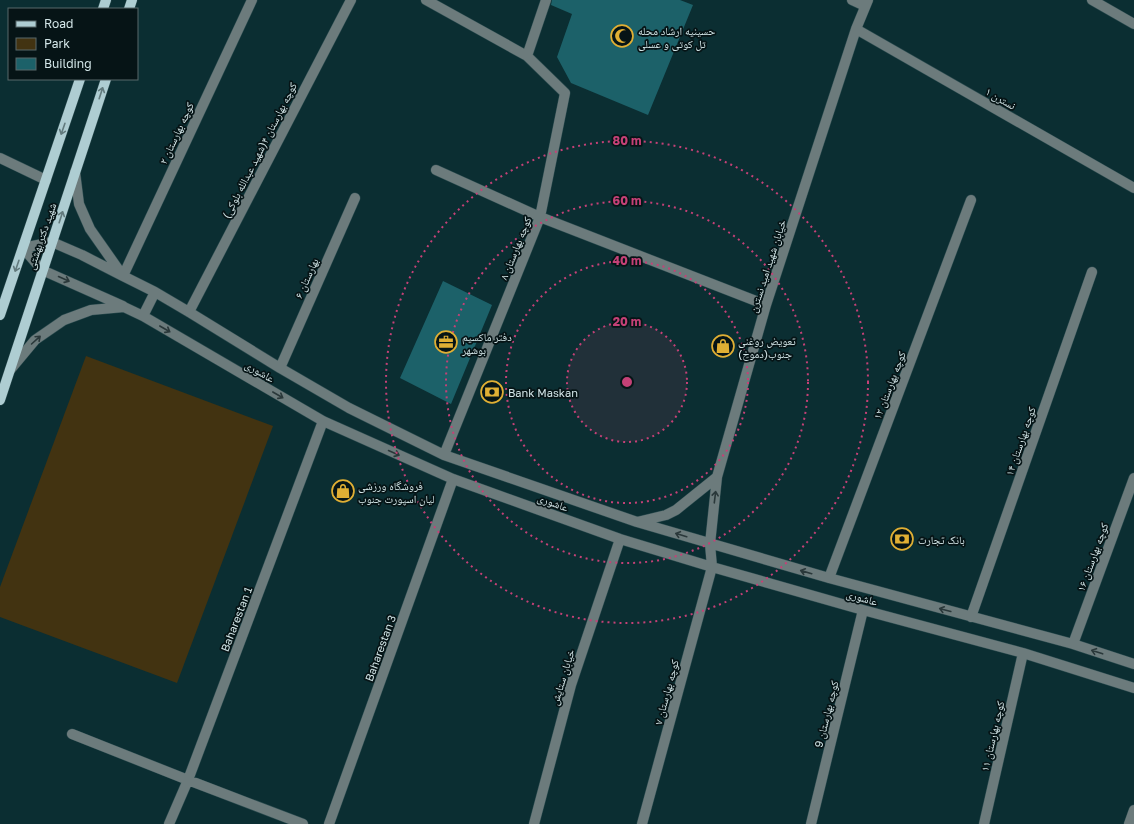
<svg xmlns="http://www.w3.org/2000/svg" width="1134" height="824" viewBox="0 0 1134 824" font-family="'Golos Text','Noto Naskh Arabic',sans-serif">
<rect width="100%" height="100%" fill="#0b2e32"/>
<!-- green -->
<path fill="#423311" d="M86 356 273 426 177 683 0 617V587Z"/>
<!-- building -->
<path fill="#1c6169" d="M552 0H680L693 5 648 115 571 83 557 57 572 14 551 5Z
M443 281 492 305 451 404 400 378Z"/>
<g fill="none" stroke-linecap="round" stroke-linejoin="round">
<!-- minor casing -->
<g stroke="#2b4b4f" stroke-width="11">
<path id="minor" d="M426 0 527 56 565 93 540 217 444 455
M852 0 865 6
M1092 0 1134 24
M856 29 1134 188
M527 56 546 0
M0 158 46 180
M436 170 540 217 766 305
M75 172 79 204 90 229 123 276 155 292 189 312 280 368 349 408 444 455 637 522 829 578 1073 644 1134 664
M23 248 52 242 82 255 123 276 252 0
M23 248 42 270 123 306
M189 312 351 0
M143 316 155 292
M280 368 355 198
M10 370 35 340 64 320 91 310 124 307 143 316 323 421 453 479 620 539 712 567 863 610 1023 653 1134 688
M637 522 666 515 676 510 717 477
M829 578 971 200
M971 617 1092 272
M1073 644 1134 478
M72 734 188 780 303 824
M169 824 188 780 323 421
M329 824 453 479
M534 824 571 685 620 539
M642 824 712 567 710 544 717 477 766 305 856 29 868 0
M811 824 863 610
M984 824 1023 653
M1129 824 1134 810"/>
</g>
<!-- major casing -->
<g stroke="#2b4b4f" stroke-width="11">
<path id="major" d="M103 9 106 0
M129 9 132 0
M0 315 80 79
M0 400 106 79"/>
</g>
<!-- minor -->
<use href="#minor" stroke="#6c7b7c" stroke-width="10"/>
<!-- major -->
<use href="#major" stroke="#aecdd2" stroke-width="10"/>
</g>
<!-- one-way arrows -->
<defs><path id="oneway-shaft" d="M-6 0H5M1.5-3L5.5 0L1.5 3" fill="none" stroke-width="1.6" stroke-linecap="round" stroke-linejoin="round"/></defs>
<g stroke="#627a7d">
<use href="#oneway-shaft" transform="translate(101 93) rotate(-72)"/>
<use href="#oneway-shaft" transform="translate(63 129) rotate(109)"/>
<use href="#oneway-shaft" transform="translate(61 217) rotate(-72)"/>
<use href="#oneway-shaft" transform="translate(17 266) rotate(109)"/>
</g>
<g stroke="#2a383a">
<use href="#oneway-shaft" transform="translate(64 279) rotate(24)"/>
<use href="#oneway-shaft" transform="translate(165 329) rotate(30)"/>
<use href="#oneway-shaft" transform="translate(36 340) rotate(-42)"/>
<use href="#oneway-shaft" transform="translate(278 395) rotate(30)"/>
<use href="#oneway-shaft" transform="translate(394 453) rotate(24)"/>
<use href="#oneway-shaft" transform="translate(715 497) rotate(-83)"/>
<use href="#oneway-shaft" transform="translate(681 535) rotate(-163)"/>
<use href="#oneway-shaft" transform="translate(806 572) rotate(-164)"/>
<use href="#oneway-shaft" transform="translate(945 610) rotate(-165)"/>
<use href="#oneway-shaft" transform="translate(1097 652) rotate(-162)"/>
</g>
<!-- distance rings -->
<circle cx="627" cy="382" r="60" fill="#c54177" fill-opacity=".12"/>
<g fill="none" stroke="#c54177" stroke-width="2" stroke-dasharray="2 4">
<circle cx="627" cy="382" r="60"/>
<circle cx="627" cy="382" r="121"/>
<circle cx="627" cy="382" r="181"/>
<circle cx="627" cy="382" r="241"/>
</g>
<!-- icons -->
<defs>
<g id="mosque-ring" transform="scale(1.15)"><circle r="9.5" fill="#061416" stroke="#e0af34" stroke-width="1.5"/><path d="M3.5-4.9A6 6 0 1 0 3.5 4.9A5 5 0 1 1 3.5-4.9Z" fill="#e0af34"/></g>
<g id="office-ring" transform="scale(1.15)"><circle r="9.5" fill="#061416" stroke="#e0af34" stroke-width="1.5"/><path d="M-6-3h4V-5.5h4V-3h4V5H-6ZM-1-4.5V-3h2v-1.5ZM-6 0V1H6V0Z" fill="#e0af34"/></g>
<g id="shop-ring" transform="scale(1.15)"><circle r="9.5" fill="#061416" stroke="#e0af34" stroke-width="1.5"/><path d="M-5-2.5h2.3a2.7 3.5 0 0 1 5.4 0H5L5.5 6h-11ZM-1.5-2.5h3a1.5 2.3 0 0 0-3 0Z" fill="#e0af34"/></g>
<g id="bank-ring" transform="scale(1.15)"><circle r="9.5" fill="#061416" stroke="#e0af34" stroke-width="1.5"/><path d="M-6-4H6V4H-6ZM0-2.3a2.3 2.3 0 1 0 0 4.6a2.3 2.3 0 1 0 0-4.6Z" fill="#e0af34"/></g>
</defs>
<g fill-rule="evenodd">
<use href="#mosque-ring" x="622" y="36"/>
<use href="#office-ring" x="446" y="342"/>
<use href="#shop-ring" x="723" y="346"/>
<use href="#bank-ring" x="492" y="392"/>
<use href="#shop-ring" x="343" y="491"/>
<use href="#bank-ring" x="902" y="539"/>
</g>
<g text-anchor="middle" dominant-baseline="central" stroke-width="3.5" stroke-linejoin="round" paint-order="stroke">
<!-- poi labels -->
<g font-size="11" fill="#d3e6e8" stroke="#061416" text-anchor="start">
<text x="638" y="30">حسینیه ارشاد محله<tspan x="638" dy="13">تل کوتی و عسلی</tspan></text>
<text x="462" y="336">دفتر ماکسیم<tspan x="462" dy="13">بوشهر</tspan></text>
<text x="738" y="340">تعويض روغنی<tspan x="738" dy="13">جنوب(دموخ)</tspan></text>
<text x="508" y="392">Bank Maskan</text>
<text x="358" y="485">فروشگاه ورزشی<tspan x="358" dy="13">لیان اسپورت جنوب</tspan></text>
<text x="918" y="539">بانک تجارت</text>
</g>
<!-- street labels -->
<g font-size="11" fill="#d3e6e8" stroke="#061416">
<text transform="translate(1001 98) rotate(30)">نسترن ۱</text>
<text transform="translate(176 133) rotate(-65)">کوچه بهارستان ۲</text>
<text transform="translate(259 150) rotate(-63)">کوچه بهارستان ۴(شهید عبدالله بلوکی)</text>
<text transform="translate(41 236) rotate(-71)">شهید دکتر بهشتی</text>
<text transform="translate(515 248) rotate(-68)">کوچه بهارستان ۸</text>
<text transform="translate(767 266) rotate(-72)">خیابان شهید امید نسترن</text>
<text transform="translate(306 278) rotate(-66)">بهارستان ۶</text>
<text transform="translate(260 371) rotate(30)">عاشوری</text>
<text transform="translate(889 385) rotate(-69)">کوچه بهارستان ۱۲</text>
<text transform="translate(1020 441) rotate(-71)">کوچه بهارستان ۱۴</text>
<text transform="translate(553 502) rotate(20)">عاشوری</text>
<text transform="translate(1092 557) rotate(-70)">کوچه بهارستان ۱۶</text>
<text transform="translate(862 597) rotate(16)">عاشوری</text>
<text transform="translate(236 619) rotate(-69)">Baharestan 1</text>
<text transform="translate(380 648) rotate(-70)">Baharestan 3</text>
<text transform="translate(562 677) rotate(-73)">خیابان ستایش</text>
<text transform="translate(666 692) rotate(-75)">کوچه بهارستان ۷</text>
<text transform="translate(826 714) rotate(-76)">کوچه بهارستان 9</text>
<text transform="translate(992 736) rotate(-77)">کوچه بهارستان ۱۱</text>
</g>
</g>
<circle cx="627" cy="382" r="6" fill="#c54177" stroke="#061416" stroke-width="2"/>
<g font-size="12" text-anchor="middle" font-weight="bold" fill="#c54177" stroke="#061416" stroke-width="3.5" stroke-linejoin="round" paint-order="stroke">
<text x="627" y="145">80 m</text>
<text x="627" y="205">60 m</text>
<text x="627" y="265">40 m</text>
<text x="627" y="326">20 m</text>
</g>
<!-- legend -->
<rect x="8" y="8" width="130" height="72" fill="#061416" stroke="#58686a"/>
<rect x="16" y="21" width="20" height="6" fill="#aecdd2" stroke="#58686a"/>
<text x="44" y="28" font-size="12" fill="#d3e6e8">Road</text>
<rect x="16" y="38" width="20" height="12" fill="#423311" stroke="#58686a"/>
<text x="44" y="48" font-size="12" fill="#d3e6e8">Park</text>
<rect x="16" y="58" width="20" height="12" fill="#1c6169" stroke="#58686a"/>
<text x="44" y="68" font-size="12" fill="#d3e6e8">Building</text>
</svg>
